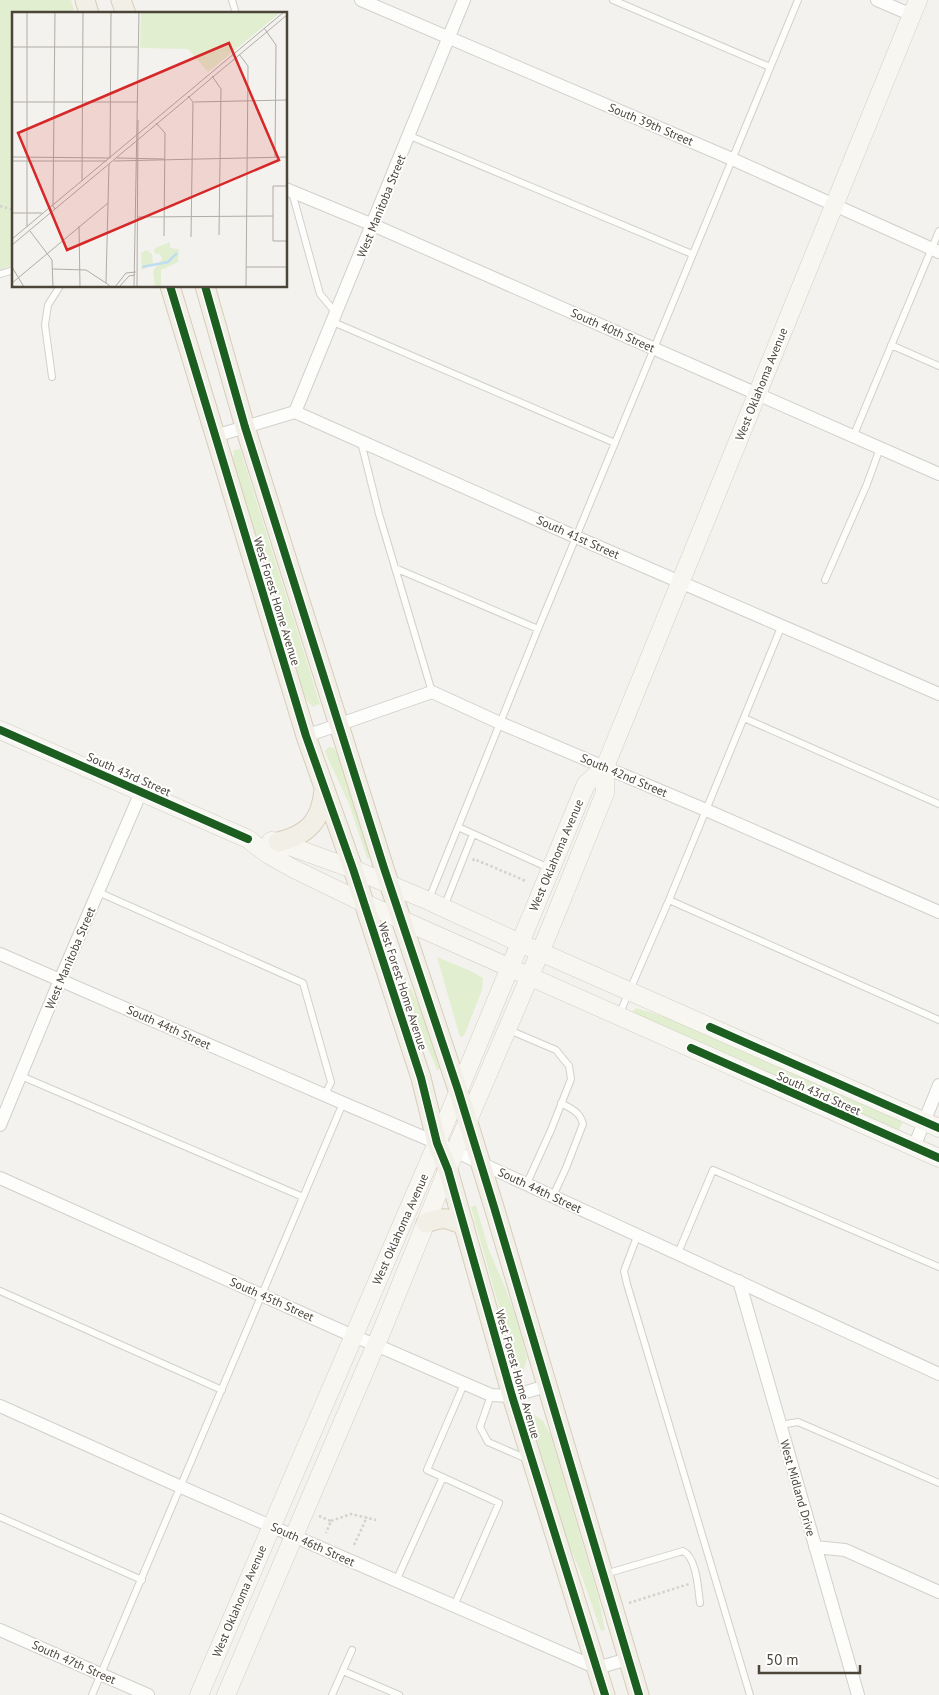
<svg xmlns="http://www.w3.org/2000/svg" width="939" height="1695" viewBox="0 0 939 1695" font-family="'PT Sans',sans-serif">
<rect width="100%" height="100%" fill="#f4f2ee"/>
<!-- green -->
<path fill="#e1eecf" d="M0 0H71L75 14H14V265L0 269Z
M240 449 320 704 313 707 308 702 303 693 232 465 234 450Z
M328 747 334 748 338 755 372 860 367 858 349 804 325 752Z
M437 957 471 971 483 978 482 990 464 1036 461 1037 459 1034Z
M406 978 426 1021 441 1068 437 1070 416 1019 403 979Z
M636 1008 675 1020 903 1121 899 1130 634 1014 633 1011Z
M476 1205 488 1248 505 1287 518 1323 527 1358 524 1369 517 1371 471 1207Z
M533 1414 543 1421 551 1436 598 1596 605 1630 601 1631 580 1571 566 1538 532 1424 531 1415Z"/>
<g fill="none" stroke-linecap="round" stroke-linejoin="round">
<!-- service casing -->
<g stroke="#d2d0cb" stroke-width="8">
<path id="service" d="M232 0 236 14
M613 0 770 67
M410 136 692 254
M292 192 320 294 336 313
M0 274 14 270
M333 322 615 443
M891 345 939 366
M52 377 45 325 48 305 60 286
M853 437 939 231
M361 442 379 514 432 692
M395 568 538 629
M825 580 867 484 880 448
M744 718 939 804
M458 827 549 868
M98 892 303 983 331 1082 325 1095
M429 899 538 629 798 0
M669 900 939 1020
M444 907 473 834
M619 1015 669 900 782 625
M509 1030 556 1050 569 1066 571 1079 551 1130 527 1183
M21 1076 303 1197
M553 1196 566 1168 583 1124C580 1112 572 1109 561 1103
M638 1234 624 1271 627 1284 750 1695
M678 1253 713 1170 939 1267
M0 1291 222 1390
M491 1395 480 1427 488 1442 527 1459
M780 1425 798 1422 939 1483
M0 1517 142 1580
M605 1574 683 1551C697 1558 698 1589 700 1603
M396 1581 443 1477
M454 1606 499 1503 427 1470 464 1384
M343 1671 399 1695
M92 1695 343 1103
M332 1695 352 1650"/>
</g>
<!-- minor casing -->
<g stroke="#d2d0cb" stroke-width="14">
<path id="minor" d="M361 0 732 159 939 252
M877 0 912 15
M286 189 373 225 939 474
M295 412 464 0
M215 436 295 412 576 537 939 694
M306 736 432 692 500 723 706 810 939 912
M0 954 343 1103 437 1143 939 1374
M0 1125 60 980 141 792
M914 1147 939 1085
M0 1178 353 1336 376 1345 491 1395 512 1396 547 1386
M739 1281 858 1695
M0 1406 181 1487 597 1668 628 1659
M815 1547 845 1550 939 1592
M0 1630 148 1695"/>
</g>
<!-- secondary casing -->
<g stroke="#d3cfc5" stroke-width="19">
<path id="secondary" d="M0 730 248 839 269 855 294 869 364 903 939 1158
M271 841 278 842 353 869 429 901 520 943 939 1128
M199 1695 437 1143 586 784 605 767
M226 1695 383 1328 455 1151 547 936 605 793V767L918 0"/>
</g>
<!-- primary casing -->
<g stroke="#d6cebb" stroke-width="21">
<path id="primary" d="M85 0 89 14
M121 0 126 14
M170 286 306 736 353 869 421 1078 437 1143 448 1170 512 1396 605 1695
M205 286 245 427 384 868 458 1090 494 1207 639 1695
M278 842C308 835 321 821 324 790
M426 1223C443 1216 447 1218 464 1225"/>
</g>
<!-- path -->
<path stroke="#d3d2cc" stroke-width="2.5" stroke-dasharray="2.5 2.5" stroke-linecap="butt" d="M0 206 14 210
M473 861 474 859 526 881
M319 1516 331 1521 326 1533
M331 1521 351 1514 376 1520
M354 1545 367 1517
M629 1603 689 1584"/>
<!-- service -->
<use href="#service" stroke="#fdfdfc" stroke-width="6"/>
<!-- minor -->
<use href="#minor" stroke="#fdfdfc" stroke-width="12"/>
<!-- secondary -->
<use href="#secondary" stroke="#f7f6f1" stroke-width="18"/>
<!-- primary -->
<use href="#primary" stroke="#f2efe6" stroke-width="19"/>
<!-- cycleway casing -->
<g stroke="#fff" stroke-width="11">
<path id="cycleway" d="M170 286 306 736 353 869 421 1078 437 1143 448 1170 512 1396 605 1695
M205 286 245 427 384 868 458 1090 494 1207 639 1695
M0 730 248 839
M710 1027 939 1128
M691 1048 939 1158"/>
</g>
<!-- cycleway -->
<use href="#cycleway" stroke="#1b5e20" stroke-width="8"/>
</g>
<g text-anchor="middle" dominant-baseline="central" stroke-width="4" stroke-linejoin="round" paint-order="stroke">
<!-- street labels -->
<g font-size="12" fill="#4b4439" stroke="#fff">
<text transform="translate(651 124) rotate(23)">South 39th Street</text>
<text transform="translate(381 206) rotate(-68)">West Manitoba Street</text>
<text transform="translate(613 330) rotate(24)">South 40th Street</text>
<text transform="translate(761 384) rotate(-68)">West Oklahoma Avenue</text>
<text transform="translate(578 537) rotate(24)">South 41st Street</text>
<text transform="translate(277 601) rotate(73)">West Forest Home Avenue</text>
<text transform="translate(129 774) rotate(24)">South 43rd Street</text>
<text transform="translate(624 775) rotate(23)">South 42nd Street</text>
<text transform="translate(556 855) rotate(-67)">West Oklahoma Avenue</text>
<text transform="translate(70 958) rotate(-67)">West Manitoba Street</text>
<text transform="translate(403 986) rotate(72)">West Forest Home Avenue</text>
<text transform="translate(169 1027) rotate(24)">South 44th Street</text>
<text transform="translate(819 1093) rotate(24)">South 43rd Street</text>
<text transform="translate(540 1190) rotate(25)">South 44th Street</text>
<text transform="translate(400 1229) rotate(-66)">West Oklahoma Avenue</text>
<text transform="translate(272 1299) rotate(24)">South 45th Street</text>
<text transform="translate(518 1374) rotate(74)">West Forest Home Avenue</text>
<text transform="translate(798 1488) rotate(74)">West Midland Drive</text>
<text transform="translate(313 1544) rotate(24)">South 46th Street</text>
<text transform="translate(239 1601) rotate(-67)">West Oklahoma Avenue</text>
<text transform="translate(74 1662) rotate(24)">South 47th Street</text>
</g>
</g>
<!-- overview -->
<g transform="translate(12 12)">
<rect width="275" height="275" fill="#f4f2ee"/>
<path d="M129 0H269L196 60 176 37 128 36Z" fill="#e1eecf"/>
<path d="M175 3 194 5 201 12H189L193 18 191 23 186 18 177 19 172 12 167 22H162L163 16ZM183 25 190 34 187 41 173 33ZM158 230V236L167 237 166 250 149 258V275H143L141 259 150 247 148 242 142 241 143 236ZM134 238 140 242 141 252 130 258 129 241Z" fill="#e1eecf"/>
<path fill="none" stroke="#c0ddf1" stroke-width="2.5" d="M130 255 156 250 165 241"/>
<path fill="none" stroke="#b0aca6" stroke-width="1" d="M43 0 41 194 43 197M252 16 264 33 263 145M0 35H126M227 42 236 54 234 275M200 64 209 77 207 223M176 84 181 90 179 225M0 90H126M182 90 275 88M144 111 153 121 152 224M0 145 98 146M98 146 99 0M105 146 153 147M0 149H95M102 149 275 145M97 152 94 271 99 275M70 169 71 0M275 174H261V229H275M0 201H30M125 205 261 204M67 214 68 275M15 215V0M18 219 40 248 41 275M0 227 272 0M0 233 275 3M0 255 12 275M234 255H275M41 257 74 258 94 271M0 271 96 191M103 275 114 261 124 260M107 275 117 264 123 263M122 275 127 0M125 275 126 108"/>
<path fill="#d62828" fill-opacity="0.15" stroke="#d62828" stroke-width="2.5" d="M217 31 267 148 55 238 6 121Z"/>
<rect width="275" height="275" fill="none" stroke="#4b4439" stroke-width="2.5"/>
</g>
<!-- scale -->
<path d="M759 1665v8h101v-8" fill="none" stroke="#4b4439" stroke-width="2.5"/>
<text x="766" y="1665" font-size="15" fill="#4b4439" stroke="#ffffff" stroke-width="4" paint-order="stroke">50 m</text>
</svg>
